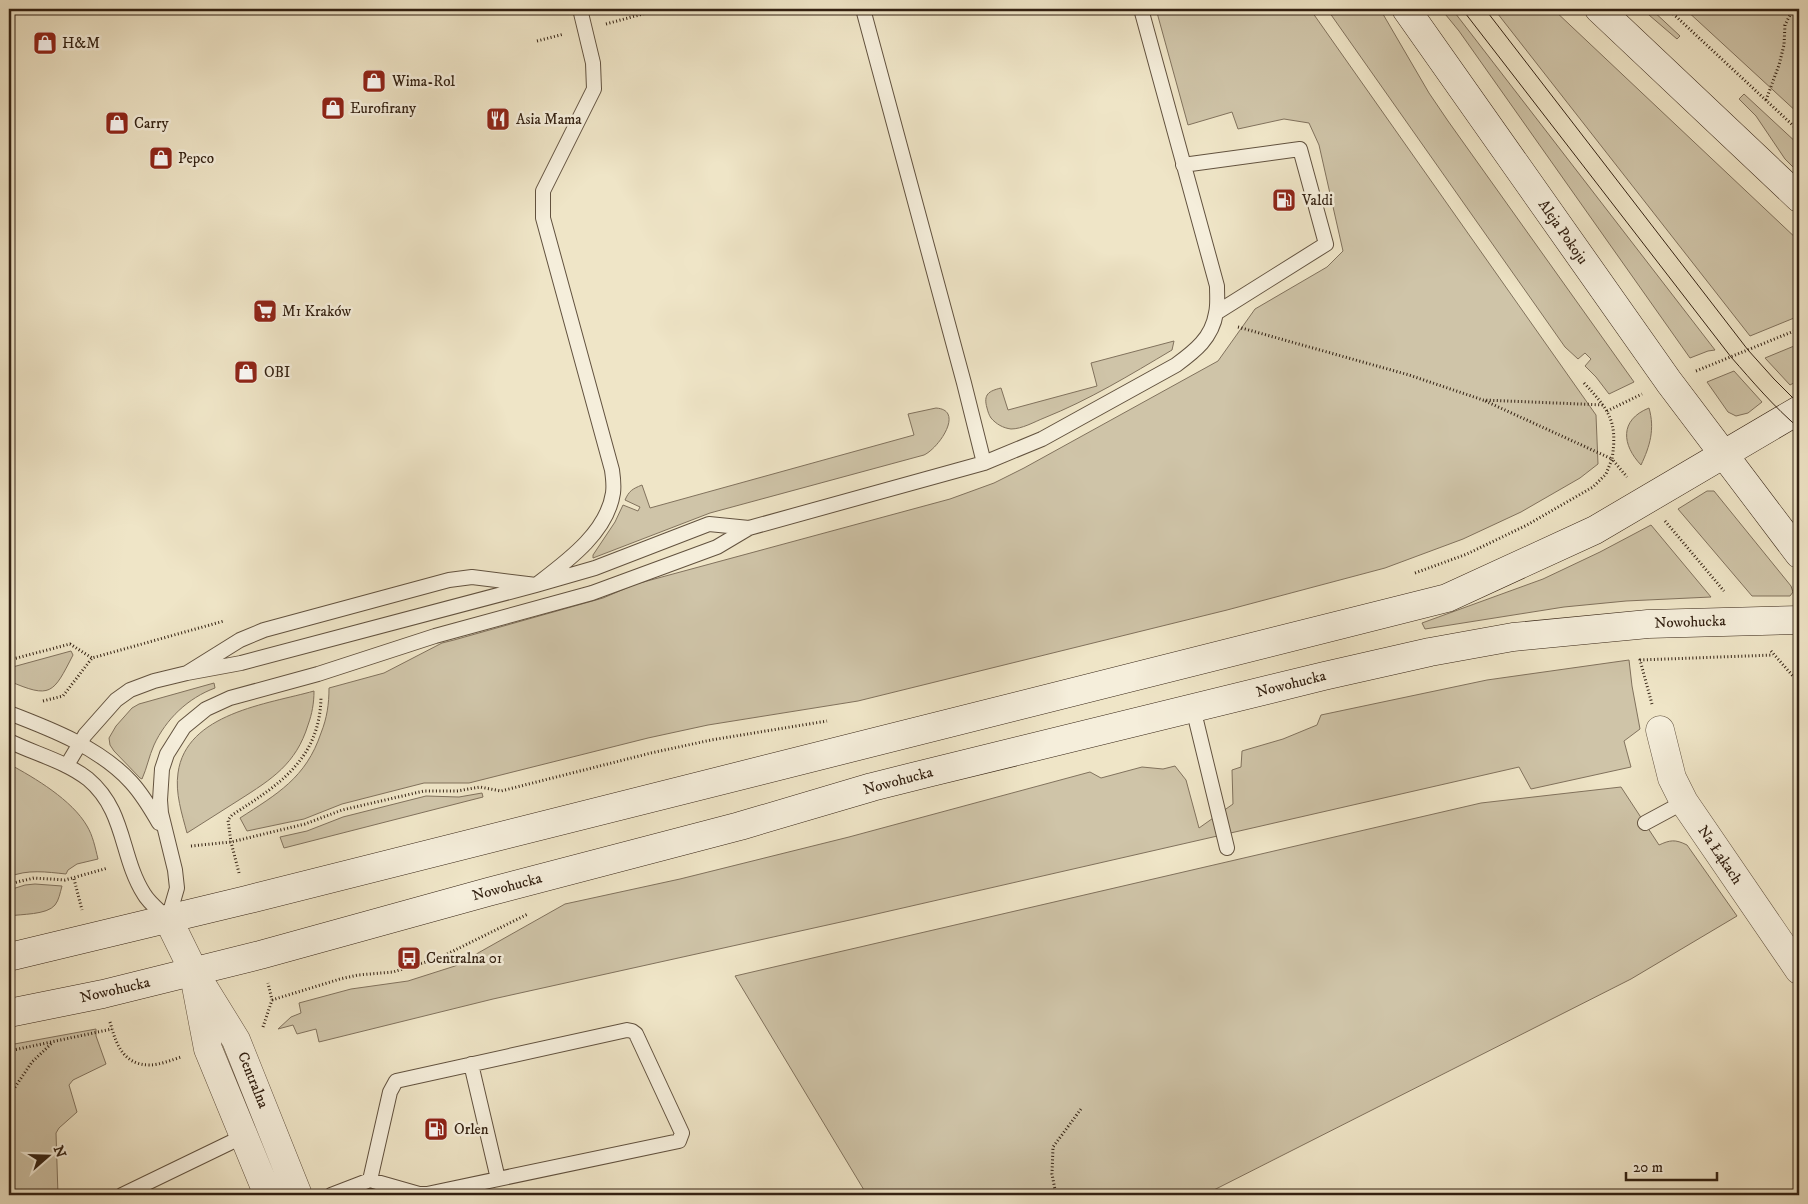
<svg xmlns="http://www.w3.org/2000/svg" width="1808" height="1204" viewBox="0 0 1808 1204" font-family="'IM FELL DW Pica',serif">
<rect width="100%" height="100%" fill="#efe5c7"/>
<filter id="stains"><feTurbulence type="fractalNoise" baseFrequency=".004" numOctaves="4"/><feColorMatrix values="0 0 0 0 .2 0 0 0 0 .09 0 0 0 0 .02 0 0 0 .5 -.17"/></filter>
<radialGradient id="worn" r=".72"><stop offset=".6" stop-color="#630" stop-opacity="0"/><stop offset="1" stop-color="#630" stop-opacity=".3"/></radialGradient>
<!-- green -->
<path fill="#cfc4a8" stroke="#81725d" d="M1156 9H1310L1596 415 1598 464 1580 478 1521 512 1463 539 1385 568 1227 610 858 701 708 725 648 738 469 783H424L342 804 304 819 247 831 240 818C277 794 306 778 321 733 327 718 329 704 329 688L384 673 442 643 454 640 603 598 636 584 950 499 994 483 1024 468 1218 361 1255 309 1327 267 1343 251 1319 145 1309 123 1284 119 1238 129 1232 112 1188 125Z
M1327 9H1380L1429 93 1448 121 1634 382 1609 394 1596 377 1585 366 1591 359 1585 353 1578 359 1565 347Z
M1441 9H1452L1715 350 1708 351 1690 358 1459 31Z
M1494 9H1553L1799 241V316L1750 336Z
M1642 9H1651L1680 36 1677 39Z
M1685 9H1799V114Z
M1744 94 1799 145V173L1785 159 1756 116 1739 99Z
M1174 341 1172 350C1130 375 1089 400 1044 418 1034 422 1022 429 1011 429 1003 428 996 424 991 418 989 415 988 412 987 408 983 394 989 391 1001 388L1008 410 1097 386 1091 363Z
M1799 344V380L1790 385 1765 358Z
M1734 371 1762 402 1748 413 1736 416 1728 412 1707 382Z
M936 408C965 410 939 448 924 455L710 513 593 558V555L615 522 623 505 638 511 640 507 625 500C629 491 632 489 642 485L650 508 914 435 908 414Z
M1649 408C1655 429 1650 446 1641 465 1622 445 1619 420 1649 408Z
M1707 491H1714L1791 586 1793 592 1790 596H1752L1678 509Z
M1651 525 1711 597 1626 601 1564 607 1425 629 1422 623 1543 579 1600 552Z
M71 651 73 655C53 694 51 699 9 681V668Z
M1629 660 1632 686 1640 729 1624 741 1631 767 1531 789 1519 767 859 918 493 999 319 1042 316 1029 297 1034 293 1025 278 1029 291 1017 301 1013 299 1003 351 989 408 981 455 966 565 904 680 879 849 837 1090 772 1101 778 1142 767 1163 769 1175 766 1186 780 1199 828 1233 804 1232 770 1241 767 1242 751 1283 739 1317 725 1321 715 1487 680Z
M214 683 215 688C188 698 166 719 154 745 149 756 147 768 142 779L140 778 114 751 110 745 109 738 116 726 132 708 139 704Z
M314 691C314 703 312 714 308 725 296 764 272 779 239 800 222 811 204 822 187 833 182 814 175 793 178 773 186 713 268 704 314 691Z
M9 764C35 778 72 800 87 826 93 836 95 847 98 859L77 864 68 870 66 874C47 872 27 869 9 877Z
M1621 787 1659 845C1670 840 1675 839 1687 845L1737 916 1631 979 1204 1195H867L735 976 1481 803Z
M482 793 483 797 284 848 280 837 307 831 343 817 426 796 459 797Z
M35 884 62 886C60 893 59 900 55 905 47 915 21 914 9 916V890L25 885Z
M96 1029V1036L106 1064 73 1080 69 1085 77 1112 59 1128 56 1133 58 1195H9V1045Z"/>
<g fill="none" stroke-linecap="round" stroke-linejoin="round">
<!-- service casing -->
<g stroke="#62523f" stroke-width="16">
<path id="service" d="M863 9 964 383 984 463
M1183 165 1300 149 1326 244 1216 313
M187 673 240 640 264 630 449 580 472 577 536 585C566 562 607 533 613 493 614 486 613 477 612 470L543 218V191L594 89 593 63 580 9
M1193 708 1227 848
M9 713C51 729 100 748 131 782 142 794 151 809 159 823
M9 741C35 754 65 761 88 779 126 811 120 856 144 894 149 903 160 911 168 919L177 888 175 870 161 813 160 800 162 769 167 754 184 727 206 709 230 698 318 674 435 636 592 593 717 547 749 528 984 463 1042 439 1176 365C1195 351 1212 338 1216 313 1218 305 1217 295 1217 286L1141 9
M67 765 85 735 116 700 130 690 154 681 187 673 241 663 536 585 595 568 709 524 749 528
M1645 823 1684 802
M471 1064 498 1179
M122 1195 244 1136
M331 1195 370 1180 419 1194H427L679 1141 682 1133 636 1034 632 1031 627 1030 396 1081 390 1092 370 1180"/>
</g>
<!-- minor casing -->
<g stroke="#62523f" stroke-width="29">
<path id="minor" d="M1660 730 1672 778 1684 802 1799 970"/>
</g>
<!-- tertiary casing -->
<g stroke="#62523f" stroke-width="29">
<path id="tertiary" d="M168 919 194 972 236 1040 298 1195
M196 986 208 1049 268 1195"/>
</g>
<!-- secondary casing -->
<g stroke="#332112" stroke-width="29">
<path id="secondary" d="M1406 9 1669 382 1799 554
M1599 9 1799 198
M9 957 246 900 1447 598 1595 530 1799 410
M9 1013 103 994 260 955 488 892 740 826 872 787 928 773 1324 676 1430 652 1513 637 1648 624 1799 620"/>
</g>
<!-- path -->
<path stroke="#332112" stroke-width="3" stroke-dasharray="1 2.5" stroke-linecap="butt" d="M1668 9 1799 131
M606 24 661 9
M537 41 564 34
M1766 100 1779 65 1784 45 1785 25 1793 9
M1238 327 1409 375 1483 400 1604 405
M1696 371 1799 329
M1584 383C1609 410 1618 421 1612 459L1627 477
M1607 411 1642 394
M1665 521 1724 591
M1415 573 1467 554 1527 525 1593 487 1606 474 1612 459 1483 400
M1771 651 1799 683
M9 660 70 644 92 658
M43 701 63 696 92 658 224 621
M1652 704 1640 660 1773 655
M191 846 231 842 305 824 342 810 424 791H457L480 787 501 791 651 753 711 740 827 721
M239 873 231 842 228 820 232 815C279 785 320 759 321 697
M74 879 82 910
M9 884 34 878 65 880 108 868
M272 1000 340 979 358 975 393 972 439 958 528 914
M110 1022C116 1044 123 1065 150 1065 159 1065 172 1060 181 1057
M263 1027 272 1000 268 983
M9 1051 112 1029
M9 1096 32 1062 52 1043
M681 1195 702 1191 709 1195
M1056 1195 1052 1174 1053 1147 1081 1109"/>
<!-- service -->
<use href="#service" stroke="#f5eedb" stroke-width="14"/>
<!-- minor -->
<use href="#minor" stroke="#f5eedb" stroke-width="28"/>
<!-- tertiary -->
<use href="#tertiary" stroke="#f5eedb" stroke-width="28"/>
<!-- secondary -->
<use href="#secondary" stroke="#f5eedb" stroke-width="28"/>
<!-- tram -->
<path stroke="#332112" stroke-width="1" d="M1462 9 1731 357C1753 382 1774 407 1799 428
M1485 9 1748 350 1774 379 1799 404"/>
</g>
<!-- icons -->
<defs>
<g id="shop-square" transform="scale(1.25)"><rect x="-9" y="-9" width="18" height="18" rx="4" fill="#8f2418" stroke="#f5eedb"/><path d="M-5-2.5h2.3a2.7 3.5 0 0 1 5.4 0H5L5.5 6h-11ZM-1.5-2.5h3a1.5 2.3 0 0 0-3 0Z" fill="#fff"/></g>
<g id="restaurant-square" transform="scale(1.25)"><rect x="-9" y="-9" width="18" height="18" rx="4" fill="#8f2418" stroke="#f5eedb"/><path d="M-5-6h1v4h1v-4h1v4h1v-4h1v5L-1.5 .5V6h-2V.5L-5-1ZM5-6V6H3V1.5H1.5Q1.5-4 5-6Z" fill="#fff"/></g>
<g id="fuel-square" transform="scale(1.25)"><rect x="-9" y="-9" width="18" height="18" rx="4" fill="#8f2418" stroke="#f5eedb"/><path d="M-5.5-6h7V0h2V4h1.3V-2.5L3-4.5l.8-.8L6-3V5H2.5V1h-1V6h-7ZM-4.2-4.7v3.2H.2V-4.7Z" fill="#fff"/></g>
<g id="supermarket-square" transform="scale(1.25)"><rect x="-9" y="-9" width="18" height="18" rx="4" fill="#8f2418" stroke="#f5eedb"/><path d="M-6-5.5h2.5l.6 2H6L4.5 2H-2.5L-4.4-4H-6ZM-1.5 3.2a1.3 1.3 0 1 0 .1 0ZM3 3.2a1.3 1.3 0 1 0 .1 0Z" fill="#fff"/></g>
<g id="bus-square" transform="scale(1.25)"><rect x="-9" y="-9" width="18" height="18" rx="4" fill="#8f2418" stroke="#f5eedb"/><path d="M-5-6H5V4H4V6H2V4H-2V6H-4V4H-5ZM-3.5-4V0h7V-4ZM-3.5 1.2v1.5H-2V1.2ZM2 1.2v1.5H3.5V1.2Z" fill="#fff"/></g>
</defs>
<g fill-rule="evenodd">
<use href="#shop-square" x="45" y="43"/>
<use href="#shop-square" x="374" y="81"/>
<use href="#shop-square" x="333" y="108"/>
<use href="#restaurant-square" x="498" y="119"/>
<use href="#shop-square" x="117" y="123"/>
<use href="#shop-square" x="161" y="158"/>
<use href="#fuel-square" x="1284" y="200"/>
<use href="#supermarket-square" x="265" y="311"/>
<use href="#shop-square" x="246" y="372"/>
<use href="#bus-square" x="409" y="958"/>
<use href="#fuel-square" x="436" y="1129"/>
</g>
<g text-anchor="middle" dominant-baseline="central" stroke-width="5" stroke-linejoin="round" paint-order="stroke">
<!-- poi labels -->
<g font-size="15" fill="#332112" stroke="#f5eedb" text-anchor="start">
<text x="62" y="43">H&amp;M</text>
<text x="392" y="81">Wima-Rol</text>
<text x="350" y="108">Eurofirany</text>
<text x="516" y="119">Asia Mama</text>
<text x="134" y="123">Carry</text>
<text x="178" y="158">Pepco</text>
<text x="1302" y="200">Valdi</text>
<text x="282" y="311">M1 Kraków</text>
<text x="264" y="372">OBI</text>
<text x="426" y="958">Centralna 01</text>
<text x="454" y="1129">Orlen</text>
</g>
<!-- street labels -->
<g font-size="15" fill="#332112" stroke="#f5eedb">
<text transform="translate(1563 232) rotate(55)">Aleja Pokoju</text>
<text transform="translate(1690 622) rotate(-2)">Nowohucka</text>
<text transform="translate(1291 684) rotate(-14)">Nowohucka</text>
<text transform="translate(898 781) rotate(-15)">Nowohucka</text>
<text transform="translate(1720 855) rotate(56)">Na Łąkach</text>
<text transform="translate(507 887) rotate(-15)">Nowohucka</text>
<text transform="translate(115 990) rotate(-13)">Nowohucka</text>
<text transform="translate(253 1080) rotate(68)">Centralna</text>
</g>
</g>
<!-- margin -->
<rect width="1808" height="1204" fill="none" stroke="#efe5c7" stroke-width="30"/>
<rect x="10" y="10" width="1788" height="1184" fill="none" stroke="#332112" stroke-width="2.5"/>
<rect x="15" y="15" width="1778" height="1174" fill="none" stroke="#332112"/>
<!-- north arrow -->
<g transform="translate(48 1156) rotate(70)" stroke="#f5eedb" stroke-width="4" paint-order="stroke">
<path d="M0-4L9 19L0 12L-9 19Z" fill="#332112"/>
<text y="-8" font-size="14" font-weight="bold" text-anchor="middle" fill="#332112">N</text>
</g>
<!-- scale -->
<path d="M1626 1172v8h91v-8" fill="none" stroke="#332112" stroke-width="2.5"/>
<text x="1633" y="1172" font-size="15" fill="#332112" stroke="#f5eedb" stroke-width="4" paint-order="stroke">20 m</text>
<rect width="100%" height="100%" filter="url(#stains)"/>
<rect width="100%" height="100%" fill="url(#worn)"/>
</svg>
